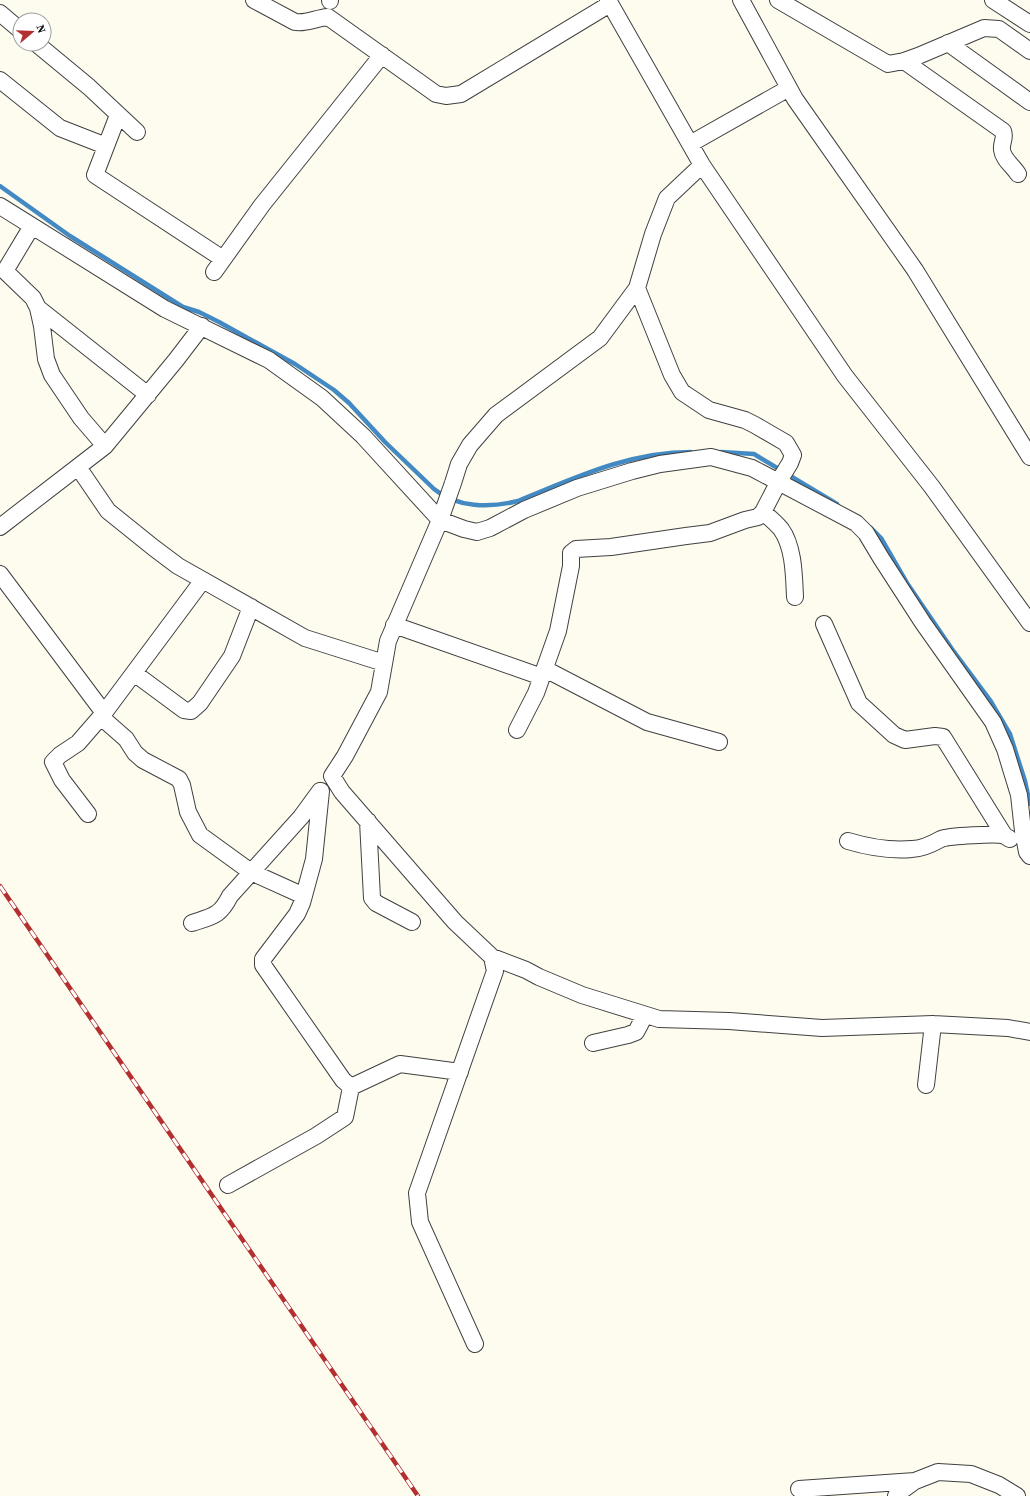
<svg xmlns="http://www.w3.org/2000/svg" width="1030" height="1496" viewBox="0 0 1030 1496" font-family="'Source Serif 4',serif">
<rect width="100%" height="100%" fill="#fefcef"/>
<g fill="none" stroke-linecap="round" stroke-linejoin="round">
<!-- stream -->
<path stroke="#438ac4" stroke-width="4.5" d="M0 186 70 236 183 307 199 312 219 322 295 364 334 390 349 403 385 442 434 489C457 508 490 508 518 501 575 478 628 452 691 452
M721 452 754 454 837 504
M871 528 881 538 907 583 952 649 990 700 1010 734 1025 781 1030 804"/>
<!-- minor casing -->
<g stroke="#404040" stroke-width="18">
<path id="minor" d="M254 0 295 22C306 24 316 18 328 17L436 94 446 96 461 94 610 4
M608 0 702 165 845 376 932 487 1030 623
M741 0 795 99 915 270 1030 457
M778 0 888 64 904 61 918 56 984 28 999 29 1030 51
M993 0 1030 24
M330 1V0
M0 13 20 30
M948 43 1030 102
M37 44 89 87 137 132
M904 61 1003 131C1006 138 1001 142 1002 150 1003 159 1013 166 1018 174
M0 80 60 128 106 146
M118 115 95 175 223 259
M690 144 789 88
M0 206 165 309 269 360 322 398 363 436 440 520 464 529 477 532 490 528 524 510 577 488 632 471 660 464 711 457 752 468 856 523 866 533 881 558 923 623 993 722 1005 749 1019 795 1023 831 1027 852 1030 856
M32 226 5 271 33 298 38 308 42 326 46 359 52 375 81 418 105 446
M214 272 262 205 382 55
M38 308 148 395
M78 467 108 511 154 548 178 566 305 638 384 663
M763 512C769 517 776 523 781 529 794 547 794 576 795 597
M0 527 105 446 176 360 202 326
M0 574 104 713
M824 624 859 703 894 735 905 740 935 736 943 737 1004 835
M394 625 542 677
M545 669 647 722 719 742
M134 673 184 710 191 711 200 703 232 656 251 607
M101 717 126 739 135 753 143 760 179 779 182 785 188 812 200 835 251 872 304 896
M517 730 536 693 558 631 571 566V553L576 549 611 547 686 536 710 533 745 520 758 517 763 512 779 481 790 463 793 455 786 443 755 425 745 420 709 410 682 392 672 375 637 288
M321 791 314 859 302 903 297 914 263 959V965L343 1080 351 1087 400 1064 460 1072
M88 814 62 780 53 762 60 755 78 743 104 713 203 580
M368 821 372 898 376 903 412 922
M848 841C868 847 890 851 912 849 922 849 932 844 941 839 948 836 998 833 1005 836 1007 837 1008 838 1010 839
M192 923C213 916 220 916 230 896L301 817 320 791
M492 957 526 970 539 977 582 995 659 1019 729 1021 822 1028 933 1024 1008 1028 1030 1032
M593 1043 628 1035 636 1032 645 1015
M926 1085 933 1024
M228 1185 316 1136 345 1117 351 1087
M475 1344 420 1222 417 1193 495 971 492 957 455 922 342 792 332 776 345 756 379 692 388 641 440 520 453 483 459 464 470 445 496 415 600 338 637 288 653 234 667 198 702 165
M799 1489 915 1481
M896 1496 897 1494 915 1481 938 1472 971 1474 999 1485 1017 1496"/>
</g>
<!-- minor -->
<use href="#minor" stroke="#fff" stroke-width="16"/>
<!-- rail casing -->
<g stroke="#b42f2f" stroke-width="4.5">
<path id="rail" d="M0 886 418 1496"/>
</g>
<!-- rail -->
<use href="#rail" stroke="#fff" stroke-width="3" stroke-dasharray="9" stroke-linecap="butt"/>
</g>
<!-- north arrow -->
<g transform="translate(32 32) rotate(71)"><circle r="19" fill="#ffffff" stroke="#9e9e9e"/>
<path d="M0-3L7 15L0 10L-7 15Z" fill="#b42f2f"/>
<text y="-6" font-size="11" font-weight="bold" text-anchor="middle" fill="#0d0d0d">N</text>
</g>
</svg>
